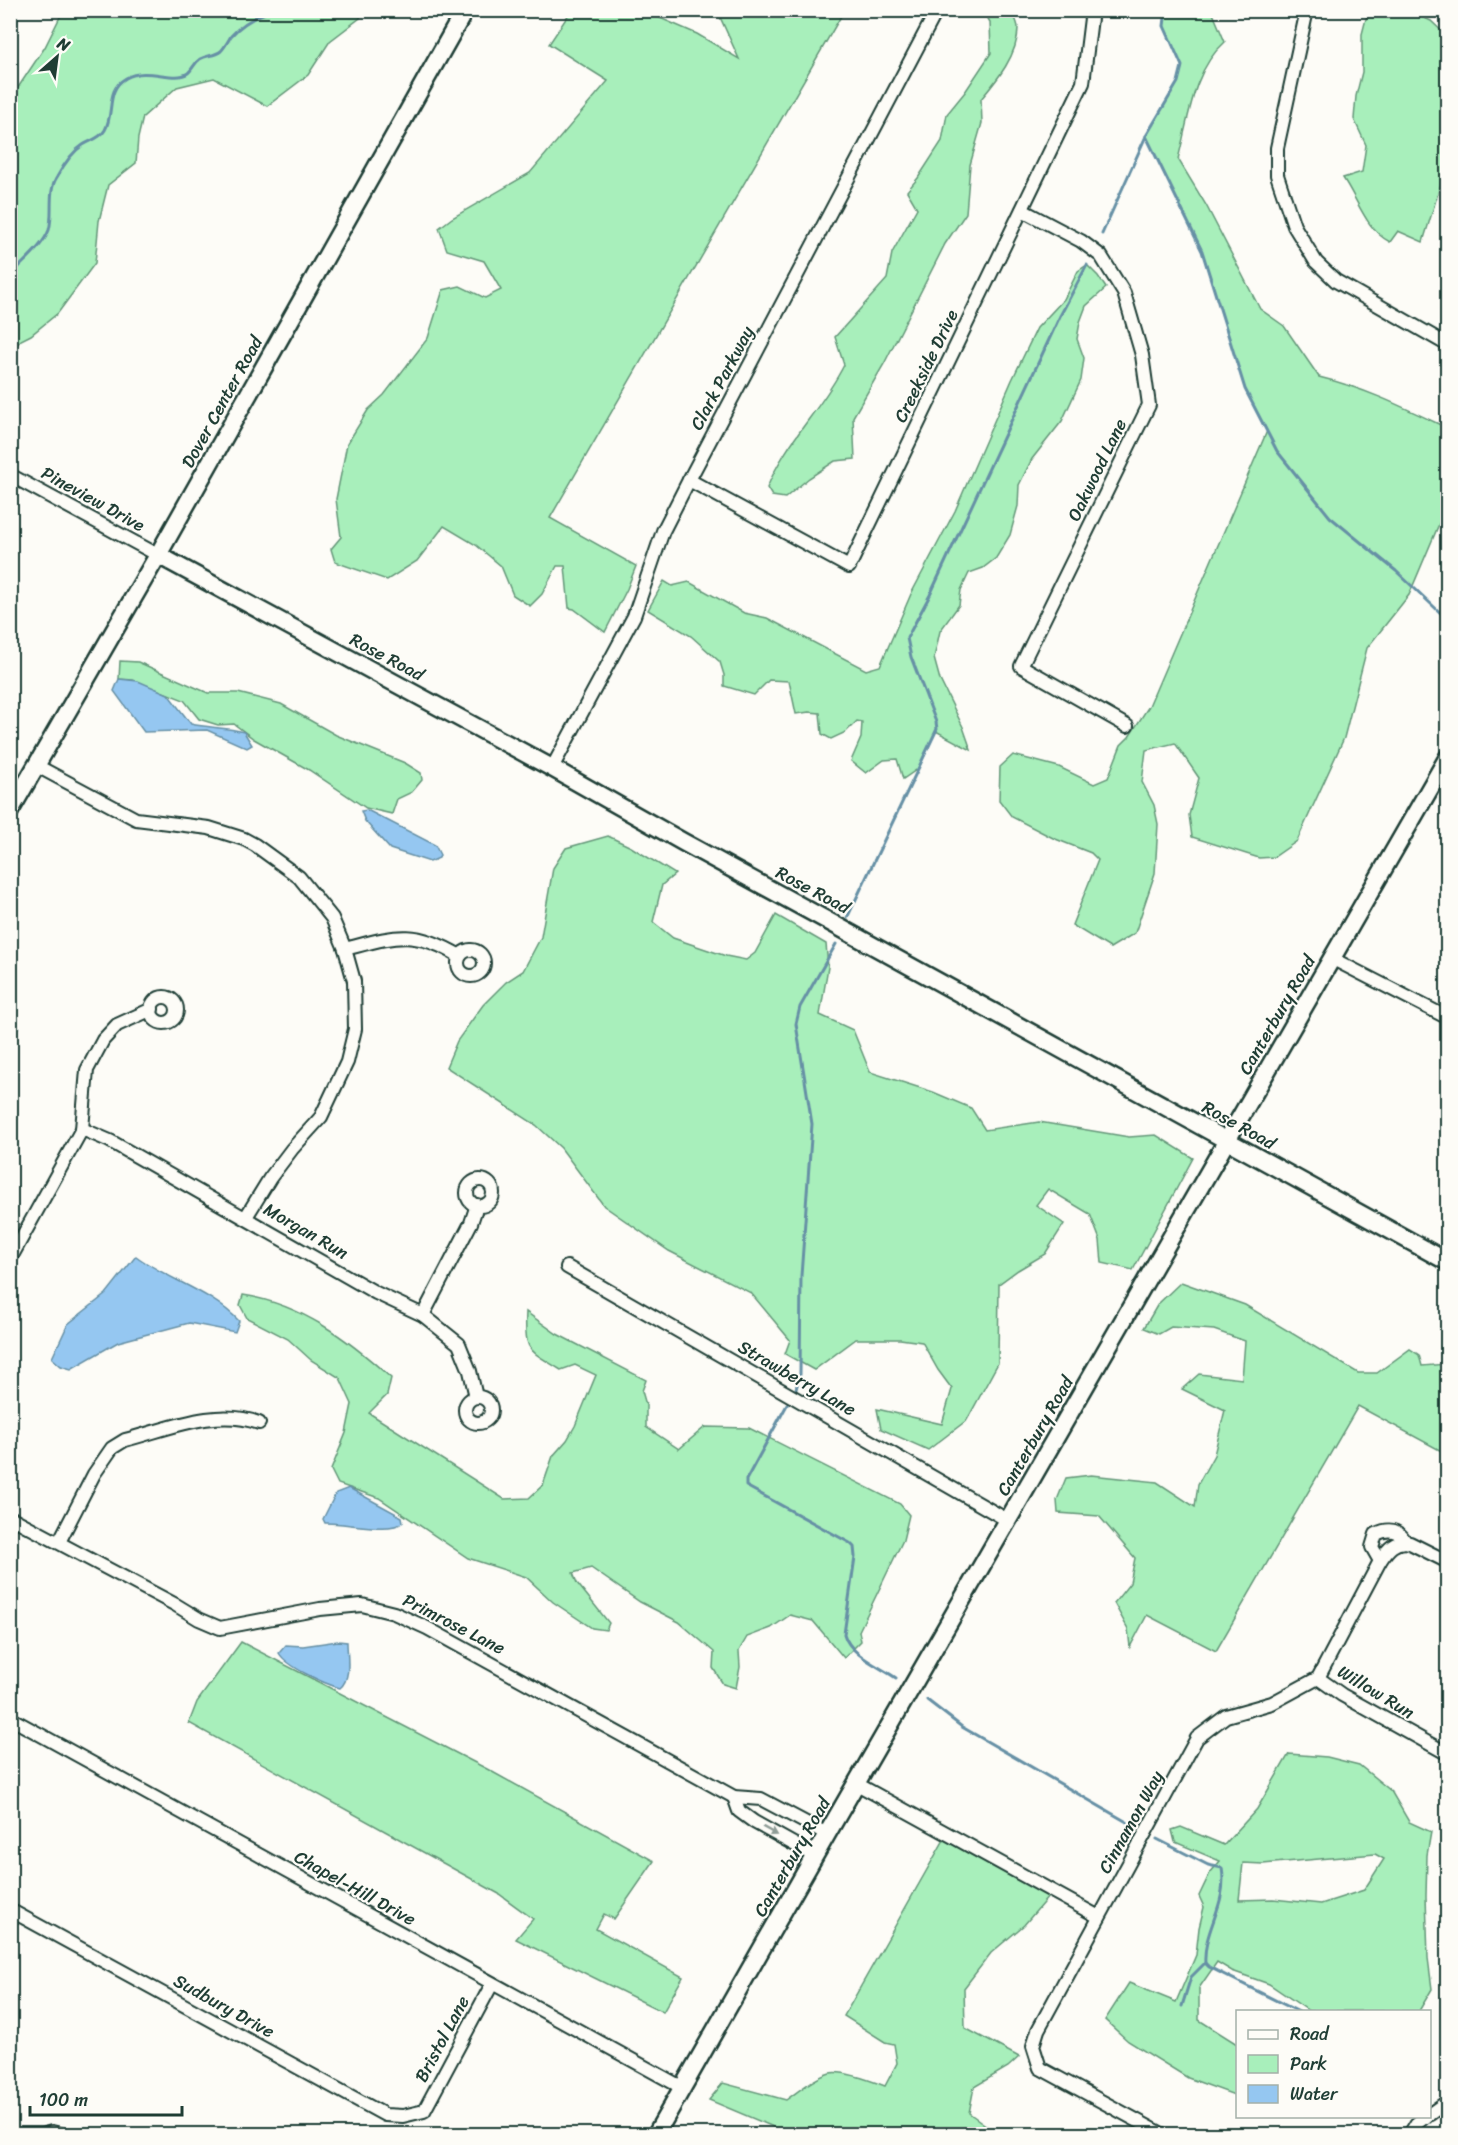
<svg xmlns="http://www.w3.org/2000/svg" width="1458" height="2145" font-family="Sriracha,sans-serif">
<style>
.green{fill:#a8efbb;stroke:#649678;stroke-width:1.5;fill-rule:evenodd}
.water{fill:#95c7f1;stroke:#6690a5;stroke-width:1.5}
.lines{fill:none;stroke-linecap:round;stroke-linejoin:round}
.stream{stroke:#6690a5;stroke-width:3}
.street-casing{stroke:#1f3d34;stroke-width:16}
.secondary-casing{stroke:#1f3d34;stroke-width:21}
.street{stroke:#fdfcf7;stroke-width:12}
.secondary{stroke:#fdfcf7;stroke-width:16}
.oneway{fill:#8e9c96}
.labels{text-anchor:middle;stroke-width:4.5;stroke-linejoin:round;paint-order:stroke}
.street-label{font-size:18px;fill:#1f3d34;stroke:#fdfcf7}
</style>
<rect width="100%" height="100%" fill="#fdfcf7"/>
<filter id="ink" filterUnits="userSpaceOnUse"><feTurbulence type="fractalNoise" baseFrequency=".0167" numOctaves="2"/><feDisplacementMap in="SourceGraphic" scale="12" xChannelSelector="R" yChannelSelector="G"/><feConvolveMatrix kernelMatrix="1 2 1 2 8 2 1 2 1" color-interpolation-filters="sRGB"/></filter>
<g filter="url(#ink)">
<!-- green -->
<g class="green">
<polygon points="63,11 362,11 360,18 330,41 308,75 267,106 214,78 177,87 143,117 138,138 136,163 108,185 99,221 95,263 58,313 31,335 21,340 16,346 10,343 11,98 45,47"/>
<polygon points="571,11 644,11 697,34 739,59 720,17 720,11 844,11 550,518 636,566 627,589 605,632 574,609 569,608 565,566 557,566 542,594 530,606 513,595 501,566 476,545 444,526 417,561 387,580 335,562 331,549 341,537 336,499 347,444 368,410 384,395 428,338 443,290 460,286 485,298 501,290 484,261 447,250 439,228 452,218 530,173 608,81 549,44"/>
<path d="M983,11H1012C1014,16 1018,23 1018,28C1018,55 997,80 981,99L982,123L970,165L966,213L945,244L884,364L853,417L855,459L835,461L809,478L785,498L772,496L767,488C785,442 822,409 844,365L835,337L887,279L892,253L917,208L907,191L918,178L942,141L947,114L965,92L991,53L990,22Z"/>
<path d="M1166,11H1212L1225,42C1192,71 1189,119 1178,159L1206,205L1260,309L1284,326L1319,377C1365,388 1405,408 1447,428V505L1409,595L1367,648L1344,738L1297,841L1274,857L1259,858L1192,837L1189,815L1199,778L1175,743L1146,750L1142,782L1154,805L1158,824L1155,873L1135,933L1110,948L1072,925L1098,860L1091,853L1053,838L1012,817L999,800L1000,767L1013,755L1059,767L1094,784L1108,778L1121,745L1129,737L1149,706L1267,431L1245,389L1202,251L1146,136L1178,82L1182,67L1164,26Z"/>
<path d="M1368,11H1410L1431,21L1447,36V164L1423,242L1398,231L1390,242C1366,230 1358,200 1343,178L1362,172L1366,145L1354,119L1356,96L1362,72V34Z"/>
<polygon points="1087,265 1098,276 1106,288 1086,306 1080,322 1077,339 1084,358 1081,380 1062,421 1032,459 1019,485 1018,506 1010,535 996,558 983,568 969,573 961,590 959,605 940,631 934,658 940,680 963,727 971,750 936,731 919,768 903,779 897,759 884,760 866,773 851,761 861,738 862,722 857,721 846,732 831,739 822,734 820,713 809,712 796,714 789,681 769,680 754,695 724,686 724,675 720,662 691,636 648,610 664,581 672,586 689,582 744,613 767,618 866,670 880,666 911,594 955,511 1012,380 1037,328 1064,299 1078,271"/>
<polygon points="120,661 138,662 208,693 238,693 281,704 336,735 405,763 421,773 422,780 412,792 397,799 392,814 366,808 309,770 254,739 234,724 218,725 199,719 184,700 133,680 119,679"/>
<polygon points="608,836 631,847 675,874 662,885 653,922 673,938 726,956 746,960 755,953 776,915 826,944 828,967 820,1015 853,1030 870,1072 933,1092 971,1108 985,1130 1039,1122 1129,1137 1156,1135 1193,1158 1133,1270 1102,1263 1100,1240 1090,1214 1048,1189 1036,1205 1064,1224 1045,1254 1018,1270 999,1284 998,1363 967,1420 928,1450 881,1429 877,1409 942,1424 952,1389 938,1370 922,1342 900,1339 856,1339 814,1370 785,1354 790,1340 751,1293 669,1251 604,1206 561,1148 536,1125 446,1067 457,1041 483,1005 506,982 523,971 541,937 553,868 566,848"/>
<polygon points="1181,1282 1245,1305 1358,1373 1377,1373 1410,1349 1419,1355 1422,1366 1447,1364 1447,1454 1358,1406 1216,1651 1147,1615 1130,1647 1128,1629 1114,1603 1130,1583 1135,1558 1099,1516 1058,1513 1057,1500 1066,1478 1091,1475 1157,1482 1195,1507 1198,1484 1214,1455 1225,1410 1182,1389 1199,1374 1242,1379 1245,1341 1214,1330 1171,1327 1159,1334 1144,1328 1158,1304"/>
<path d="M243,1295C301,1304 348,1339 391,1378L387,1395L369,1413L504,1499L529,1498L543,1485L553,1456L567,1440L575,1426L596,1375L575,1365L561,1370C528,1349 524,1353 526,1312L557,1334L646,1380L642,1391L646,1405V1427L679,1449L705,1427L749,1428L900,1504L909,1515L903,1540L859,1631L861,1641L844,1658L813,1621L790,1615L771,1628L747,1637L739,1651L740,1667L736,1688L723,1684L713,1668L714,1652L679,1622L640,1602L591,1568L573,1573L577,1583L609,1623L606,1630L592,1628L553,1602L526,1577L468,1558L379,1498L338,1484L331,1470L346,1433L352,1404L340,1378L311,1360L288,1339L247,1318L240,1305Z"/>
<polygon points="241,1642 487,1769 654,1861 614,1919 604,1914 596,1929 683,1977 663,2012 516,1939 533,1919 499,1894 189,1723 197,1702"/>
<path d="M1289,1754L1327,1757L1359,1765L1391,1791L1409,1822L1431,1832L1427,1855L1426,1896L1428,1958L1432,1989L1419,2011H1309L1269,1984L1232,1971L1217,1962L1199,1988V2020L1237,2044V2096L1188,2078L1128,2041L1105,2020L1129,1983L1176,2002L1196,1955L1199,1928L1204,1907L1199,1896L1210,1873L1220,1861L1175,1842L1172,1830L1181,1827L1224,1845L1257,1809ZM1375,1854L1384,1859L1364,1890L1321,1904L1273,1899L1239,1900L1243,1863L1263,1864Z"/>
<path d="M945,1838L1049,1896L1024,1925L991,1953L964,1988L965,2028L1019,2057L1008,2067L974,2087L969,2113L998,2134H783L771,2126L709,2100L723,2083L786,2100C800,2090 814,2078 830,2073C843,2070 872,2081 885,2086L897,2063L894,2044L885,2042L844,2016Z"/>
</g>
<!-- water -->
<g class="water">
<path d="M119,679L138,681L168,694L191,724C209,728 226,727 244,732L252,745L247,748L207,730L144,732L114,691Z"/>
<polygon points="367,810 435,845 440,855 439,858 430,862 390,849 365,821 361,811"/>
<path d="M136,1256C168,1280 211,1291 239,1321L235,1332L189,1323L118,1342L71,1369L61,1366L52,1358L68,1324L106,1294Z"/>
<path d="M349,1488L402,1517L403,1522C391,1534 344,1522 325,1523L323,1519L336,1493Z"/>
<path d="M338,1641L347,1642C347,1656 352,1678 340,1688C325,1684 287,1667 279,1653L286,1645L303,1646Z"/>
</g>
<g class="lines">
<!-- stream -->
<g class="stream">
<polyline points="1146,136 1202,251 1245,389 1277,451 1330,517 1396,571 1448,620"/>
<polyline points="1102,234 1146,136 1178,82 1182,66 1164,26 1166,10"/>
<path d="M14,272C25,260 43,246 49,230C54,213 47,192 57,177C63,166 72,152 83,145C90,140 100,139 105,130C115,112 105,90 126,78C147,66 174,83 188,73C193,69 194,63 200,59C207,55 215,56 221,51C225,47 228,41 231,36C242,23 258,15 273,10"/>
<polyline points="847,918 937,729 936,722 911,657 907,638 930,595 1060,316 1087,265"/>
<polyline points="10,1022 18,1027"/>
<polyline points="796,1389 800,1374 801,1276 812,1124 796,1024 800,1007 836,944"/>
<path d="M788,1403L746,1480V1486L850,1543L854,1547L855,1557L844,1634C850,1655 879,1666 896,1678"/>
<polyline points="927,1700 962,1727 1132,1825"/>
<path d="M1157,1839L1208,1865L1222,1868C1228,1905 1203,1929 1205,1963L1209,1967L1299,2012"/>
<polyline points="1182,2006 1191,1977 1205,1963"/>
</g>
<!-- street casing -->
<g class="street-casing">
<g id="street">
<polyline points="1307,10 1277,148 1277,175 1294,226 1316,262 1336,281 1448,345"/>
<polyline points="1022,210 1081,241 1101,256 1124,293 1142,355 1149,405 1021,666 1127,726"/>
<polyline points="10,475 158,555"/>
<polyline points="689,480 849,567 1083,83 1092,10"/>
<polyline points="37,766 136,819 209,828 244,839 255,845 299,877 332,918 345,949 354,981 355,1029 347,1062 321,1117 292,1149 270,1178 246,1217"/>
<polyline points="552,768 634,616 663,531 689,480 937,10"/>
<path d="M345,949C395,936 413,928 460,956"/>
<circle cx="471" cy="963" r="13"/>
<polyline points="1331,958 1448,1018"/>
<circle cx="164" cy="1010" r="13"/>
<polyline points="82,1129 110,1141 376,1293 423,1315 459,1344 470,1371 476,1397"/>
<circle cx="480" cy="1193" r="13"/>
<polyline points="10,1259 82,1129 87,1070 103,1040 117,1025 152,1009"/>
<polyline points="567,1267 1009,1521"/>
<polyline points="423,1315 471,1223 477,1205"/>
<circle cx="478" cy="1410" r="13"/>
<polyline points="10,1517 176,1605 199,1619 220,1628 320,1609 362,1605 394,1613 427,1628 734,1797 761,1799 827,1834"/>
<path d="M59,1542L94,1474L112,1448L125,1440C168,1429 216,1407 259,1423"/>
<path d="M1380,1561L1372,1547L1376,1534C1388,1528 1398,1529 1405,1541"/>
<polyline points="1318,1678 1342,1695 1448,1754"/>
<polyline points="10,1718 683,2088"/>
<polyline points="857,1784 1099,1917"/>
<polyline points="734,1797 739,1811 754,1822 815,1856"/>
<polyline points="10,1910 385,2115 403,2116 424,2111 492,1984"/>
<polyline points="1430,2114 1448,2101"/>
<polyline points="45,2134 52,2132 61,2134"/>
<path d="M1162,2134L1040,2068L1033,2046L1038,2030L1197,1738L1226,1716L1272,1703L1318,1678L1380,1561C1387,1550 1395,1539 1410,1543L1448,1562"/>
<polyline points="1410,2134 1416,2124 1426,2116"/>
</g>
</g>
<!-- secondary casing -->
<g class="secondary-casing">
<g id="secondary">
<polyline points="158,555 552,768 683,842 828,921 1448,1262"/>
<polyline points="10,811 158,555 465,10"/>
<polyline points="656,2134 827,1834 1448,757"/>
</g>
</g>
<!-- street -->
<use href="#street" class="street"/>
<!-- secondary -->
<use href="#secondary" class="secondary"/>
</g>
<!-- one-way arrows -->
<defs><path id="oneway-solid" d="M-6-.8H1V-3.2L6.5 0L1 3.2V.8H-6Z" transform="scale(1.5)"/></defs>
<use class="oneway" href="#oneway-solid" transform="translate(770 1831) rotate(29)"/>
</g>
<g class="labels">
<!-- street labels -->
<g class="street-label">
<text transform="translate(926 366) rotate(-64)" y="6">Creekside Drive</text>
<text transform="translate(722 378) rotate(-62)" y="6">Clark Parkway</text>
<text transform="translate(222 402) rotate(-61)" y="6">Dover Center Road</text>
<text transform="translate(1097 470) rotate(-64)" y="6">Oakwood Lane</text>
<text transform="translate(93 499) rotate(29)" y="6">Pineview Drive</text>
<text transform="translate(387 657) rotate(28)" y="6">Rose Road</text>
<text transform="translate(813 890) rotate(28)" y="6">Rose Road</text>
<text transform="translate(1277 1015) rotate(-60)" y="6">Canterbury Road</text>
<text transform="translate(1239 1125) rotate(29)" y="6">Rose Road</text>
<text transform="translate(306 1231) rotate(30)" y="6">Morgan Run</text>
<text transform="translate(797 1378) rotate(30)" y="6">Strawberry Lane</text>
<text transform="translate(1035 1436) rotate(-60)" y="6">Canterbury Road</text>
<text transform="translate(454 1624) rotate(27)" y="6">Primrose Lane</text>
<text transform="translate(1376 1692) rotate(31)" y="6">Willow Run</text>
<text transform="translate(1131 1822) rotate(-61)" y="6">Cinnamon Way</text>
<text transform="translate(792 1857) rotate(-60)" y="6">Canterbury Road</text>
<text transform="translate(355 1888) rotate(29)" y="6">Chapel-Hill Drive</text>
<text transform="translate(224 2006) rotate(29)" y="6">Sudbury Drive</text>
<text transform="translate(442 2039) rotate(-62)" y="6">Bristol Lane</text>
</g>
</g>
<!-- margin -->
<rect width="1458" height="2145" fill="none" stroke="#fdfcf7" stroke-width="36"/>
<rect x="18" y="18" width="1422" height="2109" fill="none" stroke="#1f3d34" stroke-width="2" filter="url(#ink)"/>
<!-- legend -->
<rect x="1236" y="2010" width="195" height="108" fill="#fdfcf7" stroke="#a4b0a9" stroke-width="1.5"/>
<rect x="1248" y="2030" width="30" height="9" fill="#fdfcf7" stroke="#a4b0a9" stroke-width="1.5"/>
<text x="1290" y="2040" font-size="18" fill="#1f3d34">Road</text>
<rect x="1248" y="2055" width="30" height="18" fill="#a8efbb" stroke="#a4b0a9" stroke-width="1.5"/>
<text x="1290" y="2070" font-size="18" fill="#1f3d34">Park</text>
<rect x="1248" y="2085" width="30" height="18" fill="#95c7f1" stroke="#a4b0a9" stroke-width="1.5"/>
<text x="1290" y="2100" font-size="18" fill="#1f3d34">Water</text>
<!-- north arrow -->
<g transform="translate(57 57) rotate(28)" stroke="#fdfcf7" stroke-width="4.5" paint-order="stroke">
<path d="M0-4.5L10 22L0 15L-10 22Z" fill="#1f3d34"/>
<text y="-9" font-size="16" font-weight="bold" text-anchor="middle" fill="#1f3d34">N</text>
</g>
<!-- scale -->
<path d="M30 2106v9h152v-9" fill="none" stroke="#1f3d34" stroke-width="3"/>
<text x="39" y="2106" font-size="18" fill="#1f3d34" stroke="#fdfcf7" stroke-width="4.5" paint-order="stroke">100 m</text>
</svg>
